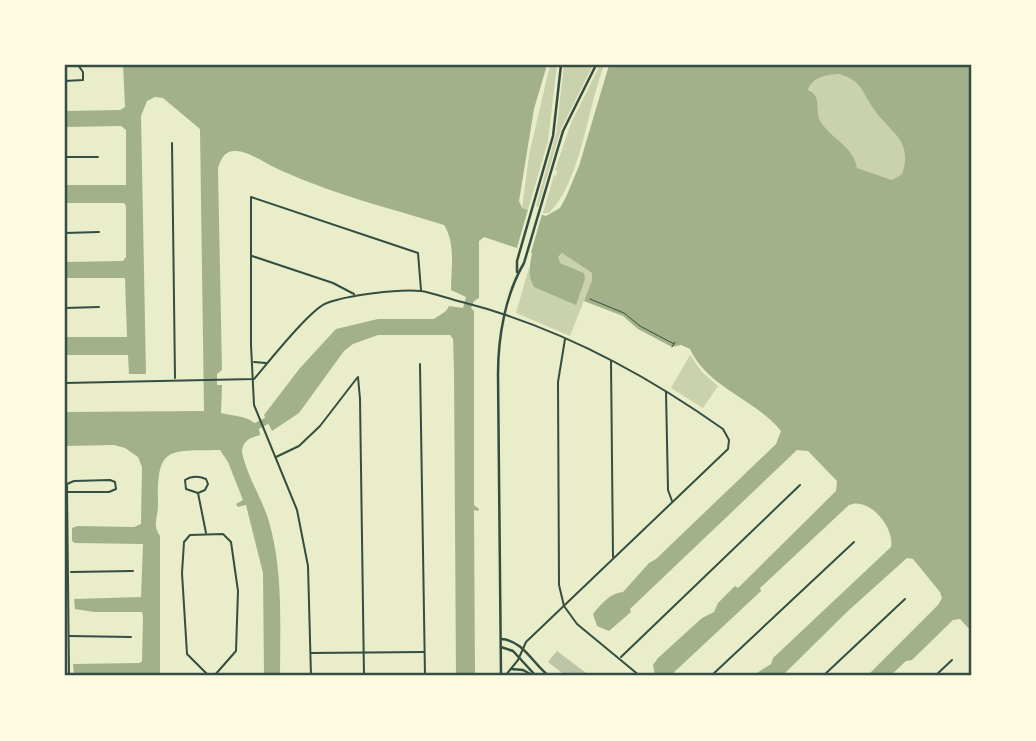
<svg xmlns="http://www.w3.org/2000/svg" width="1036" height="741" font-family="'Work Sans',sans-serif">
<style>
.green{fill:#cad2ad}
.water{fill:#a3b18a;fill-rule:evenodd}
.pier{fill:#e9edc9}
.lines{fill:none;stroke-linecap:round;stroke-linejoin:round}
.river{stroke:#a3b18a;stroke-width:7}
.building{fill:#bcc5a7}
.path{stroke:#344e41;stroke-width:1}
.minor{stroke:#344e41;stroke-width:2}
.tertiary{stroke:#344e41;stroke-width:2.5}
.primary{stroke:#344e41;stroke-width:2.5}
.neatline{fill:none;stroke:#344e41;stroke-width:2.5}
</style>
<rect width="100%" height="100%" fill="#e9edc9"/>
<!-- green -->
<g class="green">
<polygon points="550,65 557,65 548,141 528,210 522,208 529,155"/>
<polygon points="564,65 593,65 561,129 538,207 536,206 556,134"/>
<path d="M600,65H604L602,71C587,113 580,182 549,213H543L554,175L556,176L557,171L555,170L571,123Z"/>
<path d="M839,74L858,82L883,121L896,132L905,151L906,164L902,174L892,180L856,168C853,145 835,141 822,124C813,112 824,95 808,90C814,77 826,75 839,74Z"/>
<polygon points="562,253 592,273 592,280 570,336 516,313 529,268 531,282 584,273 560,263 557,258"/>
<polygon points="690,355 702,372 718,386 703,408 671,388"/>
</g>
<!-- water -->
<path class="water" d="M123,65H547L534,109L519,201L522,208L546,216L560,208L566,197L579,166L609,65H971V631L960,619L953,620L912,660L906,661L890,676H867L938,605L942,598L940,592L913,559L907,558L849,610L782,676H752L771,664L773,658L891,547C895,527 868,496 849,505L760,588L761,591L670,676H655L653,665L658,658L702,618L714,612L718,603L735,586L738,588L836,491L837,481L808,451L797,450L630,609L631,612L609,631L597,626L593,614C601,604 610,593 623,592L649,563L656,559L776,444L781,431C754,398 708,388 690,349L681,345L672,347L638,329L623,316L584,301L592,280V273L562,253L558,257L560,263L584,273L585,279L576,305L534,287C527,276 530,265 532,253L484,237L479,241V298L474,301L471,308L474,311V505L479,509L478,511L474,510L475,676H456L454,371L453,339L450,335H378L353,344L344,351L299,413L272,431L264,415L300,368L336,329L378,319H434L446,311L449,306L463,308L466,297L451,290C451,269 456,244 444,225C389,208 332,194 280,170C268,165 247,150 235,151C224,151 221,159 218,168L222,370L217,374V385H222L221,413C237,417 259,416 260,435C249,438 243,440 242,452C247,478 265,502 271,529C283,577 280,627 280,676H264L263,573L246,505L238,507L236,504L243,500L228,462L220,450C166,451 157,446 158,505C158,518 152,524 160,536V676H74L73,664L140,663L142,661L143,617L142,612H94L75,609L74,599L141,597L143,544L75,543L72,541V528L77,526L134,527L141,524L142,467L138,457L125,448L114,445L65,446V412L204,411L200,129L163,98L155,97L147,101L141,116L146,374H129L128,355H65V337H127L125,278H65V262L123,261L126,257V206L124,203H65V185H126V130L121,126L65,127V111L120,110L125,107ZM839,74C863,82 860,89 873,108C889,132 914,140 902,174L892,180L857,168C853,146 835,141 822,124C813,112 824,96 808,90C813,77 826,75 839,74Z"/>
<!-- pier -->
<polygon class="pier" points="529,206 543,211 530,256 516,251"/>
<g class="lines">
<!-- river -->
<polyline class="river" points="251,429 274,417"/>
</g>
<!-- building -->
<polygon class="building" points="557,651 590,676 566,676 548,662"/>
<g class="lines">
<!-- path -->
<g class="path">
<polyline points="590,299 624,313 640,326 674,344"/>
<polyline points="672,347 675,342"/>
</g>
<!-- minor -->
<g class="minor">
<polyline points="65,81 83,80 83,72 78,65"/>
<polyline points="172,143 175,378"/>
<polyline points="65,157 98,157"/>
<polyline points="65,233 99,232"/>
<polyline points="252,256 333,283 354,294"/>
<polyline points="65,308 99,307"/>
<polyline points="565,339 558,382 559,585 564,606 577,624 640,676"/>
<polyline points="611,361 613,557"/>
<polyline points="254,362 266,363"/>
<polyline points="420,364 425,676"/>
<polyline points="358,377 360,399 364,676"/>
<path d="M65,383L254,379C267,364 311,308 327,303C348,295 398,289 421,291C434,293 449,299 462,302C556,326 644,373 723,429L729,440L728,449L526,642L518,660L505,676"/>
<polyline points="666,392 668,490 672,501"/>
<polyline points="276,457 299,446 320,426 357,378"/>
<polyline points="67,492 109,492 116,489 115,482 110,480 74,481 67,484 69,676"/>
<path d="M198,493L186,489L185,480C191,476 199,476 206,479L208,484L205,490L198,493L206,533"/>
<polyline points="71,572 133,571"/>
<polyline points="69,636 131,637"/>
<polyline points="311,653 424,652"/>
<polyline points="621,657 800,485"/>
<polyline points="209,676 187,654 182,573 184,542 190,535 223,534 231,542 238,591 236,651 214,676"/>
<polyline points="311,676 308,566 297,510 254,405 251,345 251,197 418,253 421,290"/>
<polyline points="711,676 854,542"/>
<polyline points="823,676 905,599"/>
<polyline points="935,676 952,660"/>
</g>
<!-- tertiary -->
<g class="tertiary">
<path d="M501,639C523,640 533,664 549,676"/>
<polyline points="501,647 513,651 536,676"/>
<polyline points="511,669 523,670 534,676"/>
</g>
<!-- primary -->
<g class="primary">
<polyline points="517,272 517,261 553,136 561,65"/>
<path d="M501,676L498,374C498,338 505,295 524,263L563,131L596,65"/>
</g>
</g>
<!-- border -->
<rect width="1036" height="741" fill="none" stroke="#fefae0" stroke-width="133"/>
<rect x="66" y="66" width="904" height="608" class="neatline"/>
</svg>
